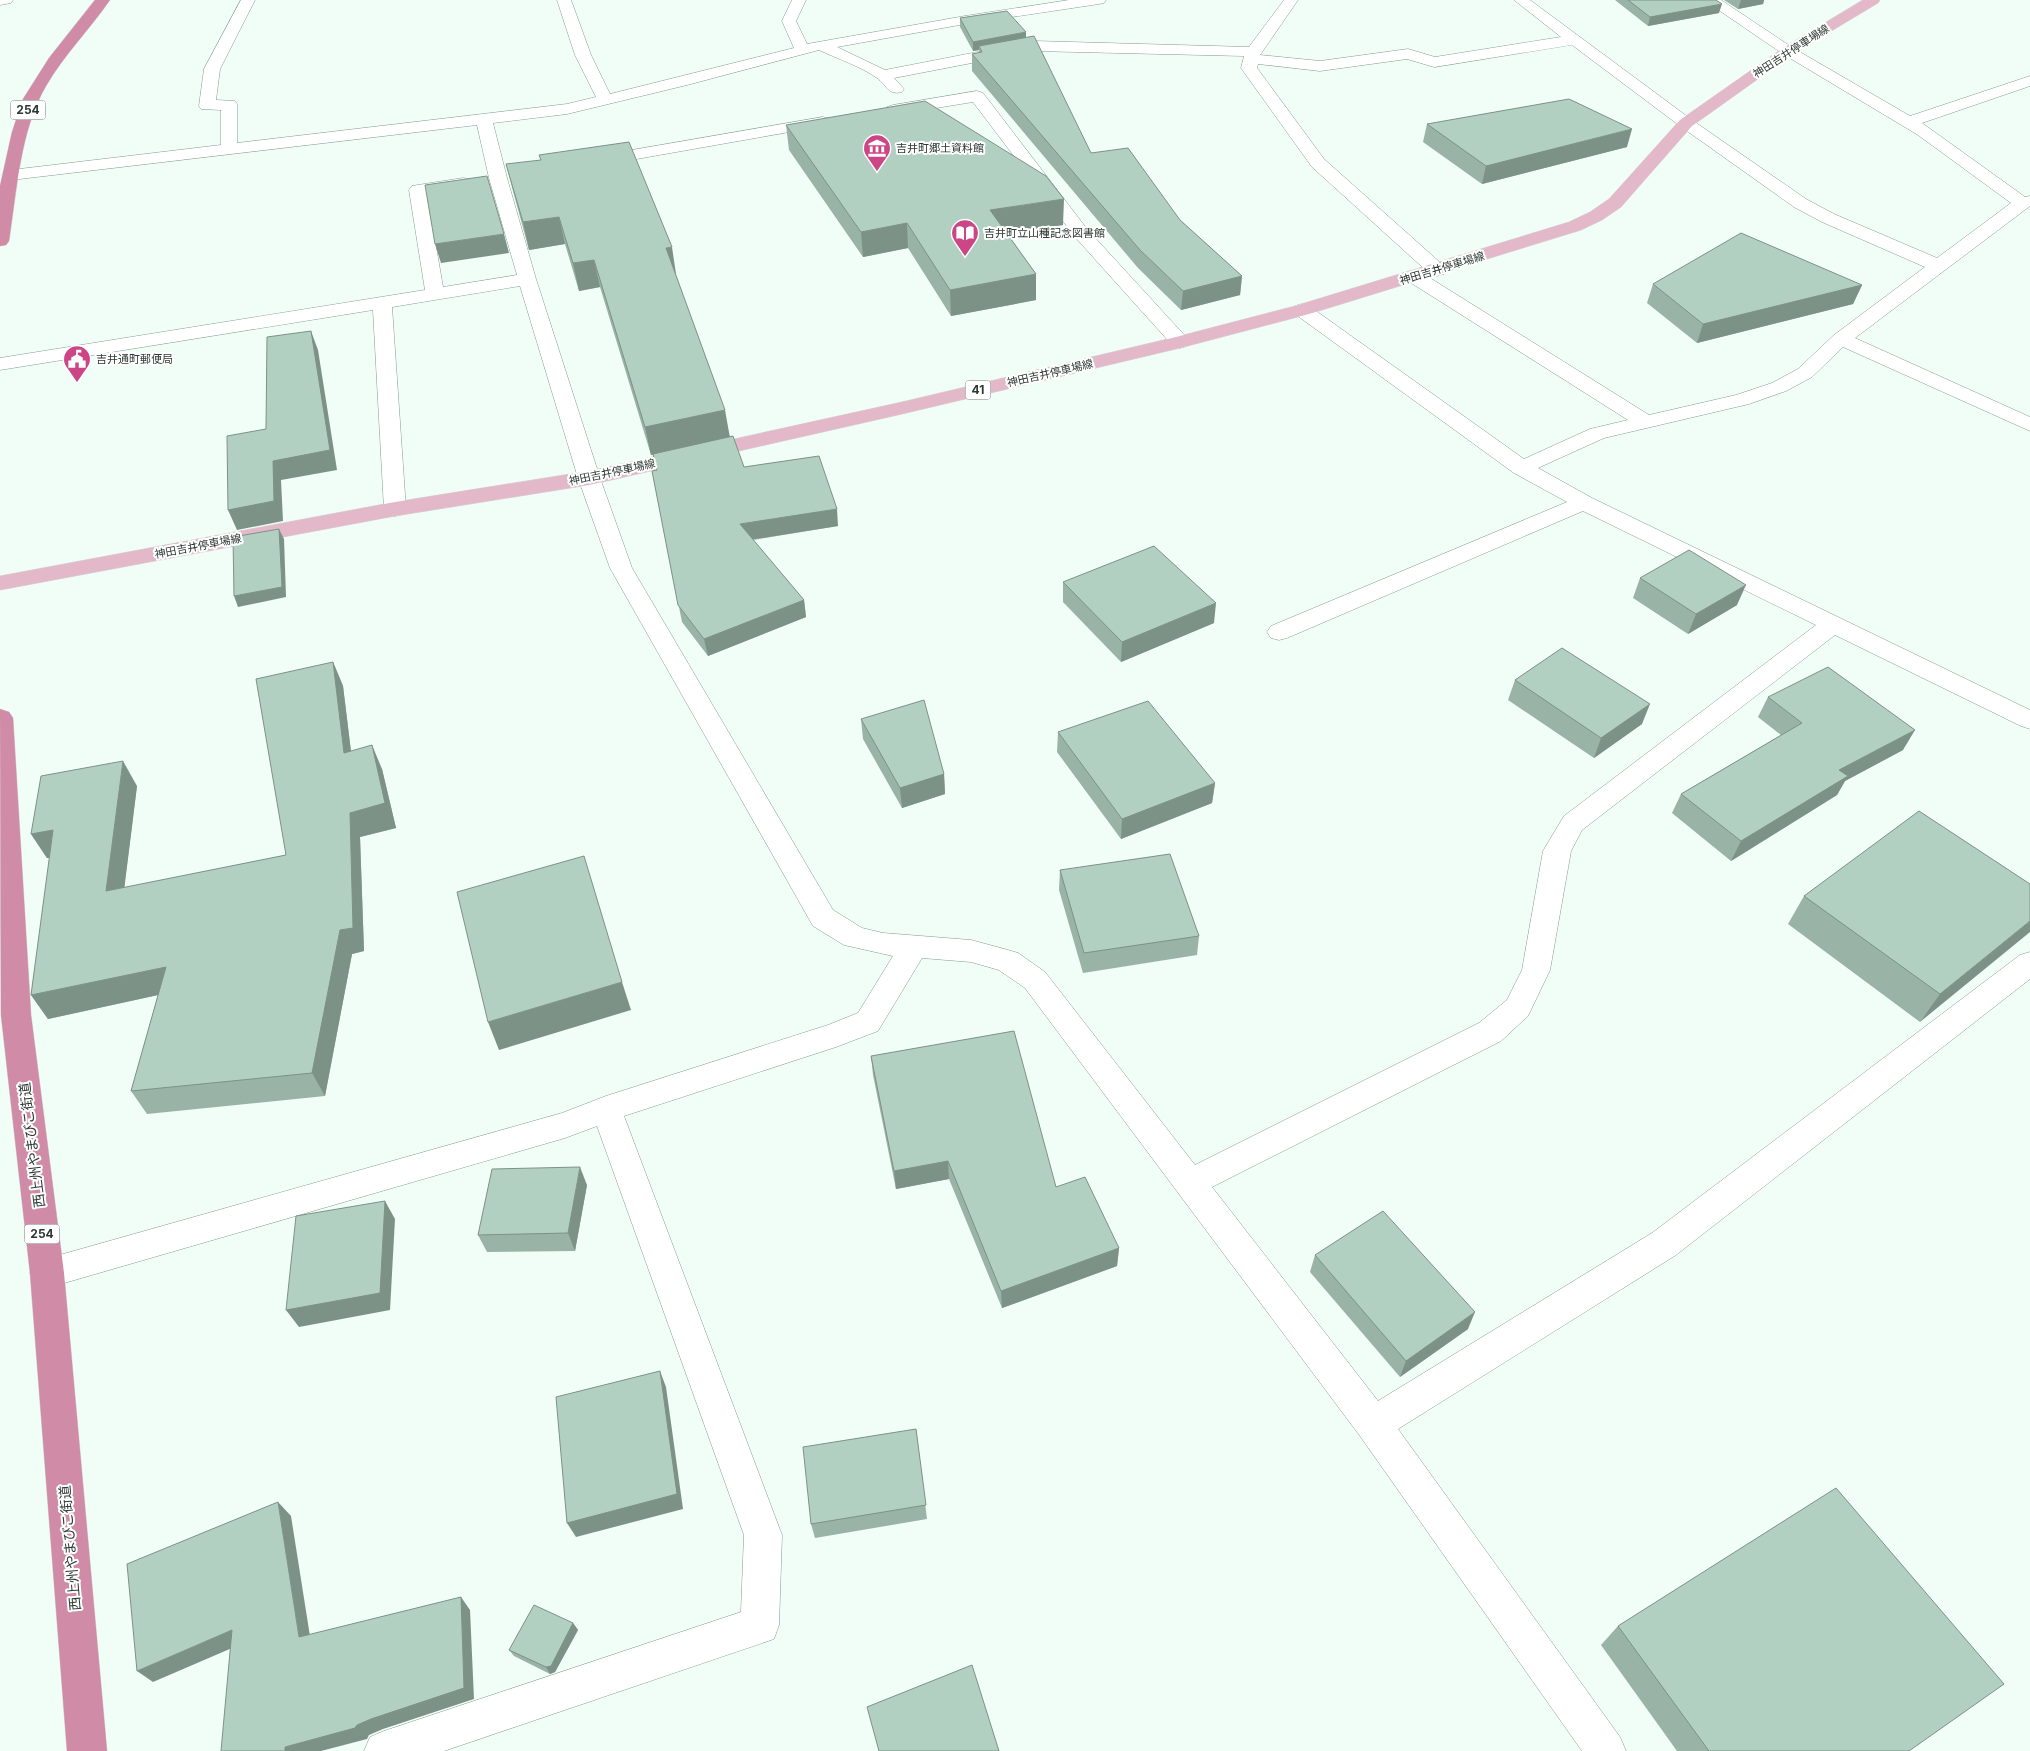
<svg xmlns="http://www.w3.org/2000/svg" width="2030" height="1751" font-family="Inter,'Noto Sans JP',sans-serif">
<style>
.lines{fill:none;stroke-linecap:round;stroke-linejoin:round}
.minor-casing{stroke:#829e90;stroke-width:1}
.major-casing{stroke:#d5d7d6;stroke-width:1}
.highway-casing{stroke:#d5d7d6;stroke-width:1}
.minor{fill:#fff;fill-rule:evenodd}
.major{fill:#e3b9ca;fill-rule:evenodd}
.highway{fill:#d08ba6;fill-rule:evenodd}
.wall{fill:#99b3a6}
.shaded-wall{fill:#7d9287}
.building{fill:#b2d0c1;stroke:#7d9287}
.labels{text-anchor:middle;stroke-width:4;stroke-linejoin:round;paint-order:stroke}
.far-street-label{font-size:11px;fill:#2d3933;stroke:#fff}
.far-poi-label{font-size:11px;fill:#2d3933;stroke:#fff;text-anchor:start}
.shield{fill:#fff;stroke:#6c7470;stroke-width:1}
.shield-label{font-size:12px;font-weight:bold;fill:#2d3933}
.street-label{font-size:14px;fill:#2d3933;stroke:#fff}
</style>
<rect width="100%" height="100%" fill="#f1fdf7"/>
<g class="lines">
<!-- minor casing -->
<g class="minor-casing">
<g id="minor">
<polygon points="0,0 13,0 11,3 0,5"/>
<path d="M241,0H255L220,69L216,100L235,101L237,104V143L567,104L596,97L575,55L557,0H571L591,55L610,94L794,48L782,21L792,0H806L796,21L807,44L965,16L1069,0H1106L1104,3L1099,4L965,24L837,47L885,70L1034,41L1249,47L1284,0H1298L1260,55L1320,61L1408,49L1435,57L1561,37L1514,0H1530L1692,120L1806,199L1834,214L1937,258L2011,203L1918,135L1783,54L1704,0H1721L1793,48L1910,116L2030,76V86L1922,123L2025,197L2030,196V206L1855,338L2030,417V431L1843,347L1812,377L1786,391L1749,404L1604,438L1538,468L1592,498L2030,710V729L2021,726L1835,635L1582,830L1571,851L1550,970L1528,1016L1501,1041L1212,1187L1378,1401L1652,1233L2020,955L2030,952V979L1676,1255L1398,1429L1620,1737L1626,1751H1582L1360,1436L1025,988L999,970L971,962L922,958L878,1031L836,1047L624,1116L782,1535L779,1625L774,1639L444,1751H364L370,1737L384,1731L741,1612L744,1535L597,1126L565,1138L47,1288L35,1284L30,1273L35,1262L562,1113L606,1096L828,1025L858,1013L893,956L844,945L813,926L610,568L578,478L520,286L392,307L406,509L403,514L395,516L387,514L384,509L373,310L0,370V358L425,290L409,190L412,186L418,185L463,178L469,179L472,183L469,187L427,194L443,287L517,275L489,178L477,125L11,180L5,179L2,175L5,171L11,170L221,145V110L201,109L199,106L204,69ZM1572,45L1680,126L1794,207L1822,222L1925,267L1834,335L1798,369L1772,383L1736,395L1649,415L1422,273L1415,271L1408,273L1406,277L1408,281L1628,420L1590,429L1524,459L1309,306L1302,304L1295,306L1292,310L1295,314L1514,473L1567,502L1271,626L1267,632L1271,638L1279,640L1287,638L1583,511L1816,625L1564,816L1543,851L1522,970L1507,1000L1479,1023L1195,1165L1045,972L1018,953L1008,950L971,940L883,933L862,928L833,910L632,568L600,478L536,279L507,178L493,123L567,114L687,85L819,50C838,59 860,66 877,78C886,84 888,96 902,92L904,89L894,78L1034,51L1244,56L1241,68L1312,167L1430,274L1437,276L1444,274L1446,270L1444,266L1324,159L1257,68L1258,64L1320,71L1407,59L1434,67Z"/>
<polygon points="977,91 983,93 1087,229 1187,338 1190,342 1187,346 1180,348 1173,346 1075,237 973,102 893,115 887,113 885,110 887,107 893,105"/>
<polygon points="823,117 829,119 831,122 829,125 597,166 591,165 588,161 591,157 597,156"/>
</g>
</g>
<!-- major casing -->
<g class="major-casing">
<polygon id="major" points="1863,0 1880,0 1878,3 1793,54 1692,126 1621,207 1602,220 1581,230 1309,314 1180,348 902,414 589,485 395,516 0,590 0,576 395,502 589,471 902,402 1176,337 1295,306 1569,222 1590,212 1609,199 1680,120 1783,48"/>
</g>
<!-- highway casing -->
<g class="highway-casing">
<g id="highway">
<path d="M95,0H110C90,29 64,55 46,86C20,131 17,190 9,241L6,245L0,246V186L12,132L23,99L49,58Z"/>
<polygon points="0,709 9,712 13,718 31,1015 64,1273 107,1751 67,1751 30,1273 1,1015"/>
</g>
</g>
<!-- minor -->
<use href="#minor" class="minor"/>
<!-- major -->
<use href="#major" class="major"/>
<!-- highway -->
<use href="#highway" class="highway"/>
</g>
<!-- wall -->
<g class="wall">
<polygon points="1615,0 1716,0 1719,13 1648,26"/>
<polygon points="1724,0 1764,0 1763,4 1738,9"/>
<polygon points="960,18 1026,38 1091,153 1180,220 1242,276 1240,295 1181,310 1138,268 972,71 972,54 979,53 979,50 973,51 960,27"/>
<polygon points="1427,124 1627,147 1482,184 1423,142"/>
<polygon points="786,125 1063,225 1007,233 1036,274 1036,300 951,316 908,248 863,257 789,150"/>
<polygon points="506,164 676,274 676,275 730,437 744,467 838,526 753,540 804,600 806,617 708,656 682,622 652,471 656,470 653,455 651,455 600,287 579,291 565,244 529,250 513,191"/>
<polygon points="1653,284 1862,285 1853,304 1697,343 1647,303"/>
<polygon points="1640,578 1737,605 1688,634 1633,598"/>
<polygon points="1063,582 1214,623 1121,662 1063,602"/>
<polygon points="333,662 343,686 351,751 382,769 396,828 360,837 364,951 352,954 325,1096 147,1114 131,1091 158,995 48,1019 31,995 50,858 47,858 31,834 137,786 124,888 286,855"/>
<polygon points="1515,680 1642,724 1594,758 1508,700"/>
<polygon points="1768,697 1903,750 1845,781 1837,795 1731,861 1672,813 1681,794 1781,735 1758,717"/>
<polygon points="861,719 944,774 945,794 902,808 863,739"/>
<polygon points="1058,732 1215,783 1212,803 1121,839 1057,752"/>
<polygon points="1060,870 1199,936 1197,955 1083,973 1059,890"/>
<polygon points="2030,884 1920,1022 1788,924 1804,896"/>
<polygon points="871,1056 1056,1187 1119,1248 1117,1266 1002,1308 949,1179 896,1189 873,1075"/>
<polygon points="587,1185 575,1251 487,1252 478,1235"/>
<polygon points="1315,1255 1468,1329 1400,1377 1310,1272"/>
<polygon points="916,1429 927,1519 815,1538 811,1524"/>
<polygon points="573,1623 578,1630 555,1672 550,1674 514,1656 509,1650"/>
<polygon points="1618,1626 1909,1751 1677,1751 1601,1645"/>
</g>
<!-- shaded-wall -->
<g class="shaded-wall">
<polygon points="1741,0 1764,0 1763,4 1738,9"/>
<polygon points="1722,4 1719,13 1648,26 1650,17"/>
<polygon points="1026,32 1026,41 979,46 979,50 973,51 973,42"/>
<polygon points="1632,129 1627,147 1482,184 1486,166"/>
<polygon points="1064,199 1063,225 990,235 990,210"/>
<polygon points="559,217 565,244 529,250 523,222"/>
<polygon points="907,223 908,248 863,257 861,232"/>
<polygon points="504,234 509,253 441,263 435,244"/>
<polygon points="672,247 676,274 671,275 666,248"/>
<polygon points="594,260 600,287 579,291 573,263"/>
<polygon points="1036,274 1036,300 951,316 950,290"/>
<polygon points="1242,276 1240,295 1181,310 1183,291"/>
<polygon points="1862,285 1853,304 1697,343 1703,324"/>
<polygon points="311,331 318,350 337,470 281,480 283,521 237,530 228,510 273,461"/>
<polygon points="725,410 730,438 651,455 645,427"/>
<polygon points="837,509 838,526 742,541 740,524"/>
<polygon points="279,529 284,539 286,597 238,607 234,596"/>
<polygon points="1746,585 1737,605 1688,634 1696,614"/>
<polygon points="804,600 806,617 708,656 704,639"/>
<polygon points="1216,603 1214,623 1121,662 1122,642"/>
<polygon points="333,662 343,686 354,777 344,753"/>
<polygon points="1650,704 1642,724 1594,758 1601,738"/>
<polygon points="1915,730 1903,750 1845,781 1837,795 1731,861 1741,841 1839,770"/>
<polygon points="372,745 382,769 396,828 360,837 364,951 352,954 325,1096 312,1073 350,813"/>
<polygon points="123,761 137,786 121,915 106,891"/>
<polygon points="944,774 945,794 902,808 900,788"/>
<polygon points="1215,783 1212,803 1121,839 1122,819"/>
<polygon points="53,830 69,854 47,858 31,834"/>
<polygon points="2030,921 2030,932 1920,1022 1940,994"/>
<polygon points="166,967 181,990 48,1019 31,995"/>
<polygon points="622,982 631,1010 499,1050 488,1022"/>
<polygon points="948,1161 949,1179 896,1189 894,1171"/>
<polygon points="580,1167 587,1185 575,1251 568,1233"/>
<polygon points="385,1201 395,1219 390,1310 299,1327 286,1310"/>
<polygon points="1119,1248 1117,1266 1002,1308 1001,1291"/>
<polygon points="1475,1312 1468,1329 1400,1377 1406,1361"/>
<polygon points="660,1371 666,1387 683,1509 576,1537 567,1523"/>
<polygon points="278,1502 291,1516 312,1649 299,1637"/>
<polygon points="461,1597 470,1610 474,1699 383,1729 369,1735 367,1739 321,1751 285,1751 285,1747 357,1725"/>
<polygon points="573,1623 578,1630 555,1672 550,1674 546,1667"/>
<polygon points="232,1630 246,1642 153,1682 137,1671"/>
</g>
<!-- building -->
<g class="building">
<polygon points="1628,0 1716,0 1722,4 1650,17"/>
<polygon points="1007,11 1026,32 973,42 960,18"/>
<polygon points="1034,36 1091,153 1128,148 1180,220 1242,276 1183,291 1140,250 972,54 982,52 979,46"/>
<polygon points="1569,99 1632,129 1486,166 1427,124"/>
<polygon points="925,101 1046,176 1064,199 990,210 1036,274 950,290 907,223 861,232 786,125"/>
<polygon points="629,142 672,247 666,248 725,410 645,427 594,260 573,263 559,217 523,222 506,164 541,160 539,155"/>
<polygon points="487,176 504,234 435,244 425,185"/>
<polygon points="1741,233 1862,285 1703,324 1653,284"/>
<polygon points="311,331 330,450 273,461 274,501 228,510 227,436 266,429 267,337"/>
<polygon points="733,436 744,467 819,456 837,509 740,524 804,600 704,639 678,605 652,471 657,470 653,454"/>
<polygon points="279,529 282,587 234,596 233,537"/>
<polygon points="1154,546 1216,603 1122,642 1063,582"/>
<polygon points="1689,550 1746,585 1696,614 1640,578"/>
<polygon points="1562,648 1650,704 1601,738 1515,680"/>
<polygon points="333,662 344,753 372,745 385,803 350,813 353,928 340,930 312,1073 131,1091 166,967 31,995 53,830 31,834 41,776 123,761 106,891 286,855 256,679"/>
<polygon points="1828,667 1915,730 1839,770 1848,776 1741,841 1681,794 1802,723 1768,697"/>
<polygon points="924,700 944,774 900,788 861,719"/>
<polygon points="1148,701 1215,783 1122,819 1058,732"/>
<polygon points="1919,811 2030,884 2030,921 1940,994 1804,896"/>
<polygon points="1170,854 1199,936 1084,953 1060,870"/>
<polygon points="584,856 622,982 488,1022 457,892"/>
<polygon points="1014,1031 1056,1187 1085,1177 1119,1248 1001,1291 948,1161 894,1171 871,1056"/>
<polygon points="580,1167 568,1233 478,1235 492,1169"/>
<polygon points="385,1201 380,1293 286,1310 296,1216"/>
<polygon points="1383,1211 1475,1312 1406,1361 1315,1255"/>
<polygon points="660,1371 677,1494 567,1523 556,1397"/>
<polygon points="916,1429 926,1505 811,1524 803,1447"/>
<polygon points="1836,1488 2004,1684 1909,1751 1709,1751 1618,1626"/>
<polygon points="278,1502 299,1637 461,1597 464,1688 371,1719 357,1725 355,1728 285,1747 285,1751 221,1751 232,1630 137,1671 127,1564"/>
<polygon points="534,1605 573,1623 551,1666 546,1667 509,1650"/>
<polygon points="972,1665 999,1751 879,1751 867,1707"/>
</g>
<!-- icons -->
<defs>
<g id="museum-pin" transform="scale(1.4375)"><path d="M0 17L-7.5 6A9.5 9.5 0 1 1 7.5 6Z" fill="#cc4686" stroke="#fff"/><path d="M0-6L6-3V-2H-6V-3ZM-5-1h2V3h-2ZM-1-1h2V3h-2ZM3-1h2V3H3ZM-6 4H6V6H-6Z" fill="#fff"/></g>
<g id="library-pin" transform="scale(1.4375)"><path d="M0 17L-7.5 6A9.5 9.5 0 1 1 7.5 6Z" fill="#cc4686" stroke="#fff"/><path d="M-6-4Q-3-5.5-.7-3.5V5Q-3 3-6 4ZM6-4Q3-5.5 .7-3.5V5Q3 3 6 4Z" fill="#fff"/></g>
<g id="civic-pin" transform="scale(1.4375)"><path d="M0 17L-7.5 6A9.5 9.5 0 1 1 7.5 6Z" fill="#cc4686" stroke="#fff"/><path d="M-.6-6.5H3V-4.5H.6V-3L4-1V1h2V6H-6V1h2V-1L-.6-3ZM-1.2 2.5V6h2.4V2.5Z" fill="#fff"/></g>
</defs>
<g fill-rule="evenodd">
<use href="#museum-pin" x="877" y="148"/>
<use href="#library-pin" x="965" y="233"/>
<use href="#civic-pin" x="77" y="359"/>
</g>
<g class="labels">
<!-- far-street labels -->
<g class="far-street-label">
<text transform="translate(1791 51) rotate(-33)" y="4">神田吉井停車場線</text>
<text transform="translate(1442 268) rotate(-17)" y="4">神田吉井停車場線</text>
<text transform="translate(1050 373) rotate(-13)" y="4">神田吉井停車場線</text>
<text transform="translate(612 472) rotate(-12)" y="4">神田吉井停車場線</text>
<text transform="translate(198 546) rotate(-11)" y="4">神田吉井停車場線</text>
</g>
<!-- far-poi labels -->
<g class="far-poi-label">
<text x="896" y="152">吉井町郷土資料館</text>
<text x="984" y="237">吉井町立山種記念図書館</text>
<text x="96" y="363">吉井通町郵便局</text>
</g>
<!-- shield labels -->
<g class="shield">
<rect x="10.5" y="100.5" width="35" height="19" rx="4"/>
<rect x="965.5" y="380.5" width="25" height="19" rx="4"/>
<rect x="24.5" y="1224.5" width="35" height="19" rx="4"/>
</g>
<g class="shield-label">
<text x="28" y="114">254</text>
<text x="978" y="394">41</text>
<text x="42" y="1238">254</text>
</g>
<!-- street labels -->
<g class="street-label">
<text transform="translate(32 1145) rotate(-97)" y="5">西上州やまびこ街道</text>
<text transform="translate(70 1548) rotate(-95)" y="5">西上州やまびこ街道</text>
</g>
</g>
</svg>
